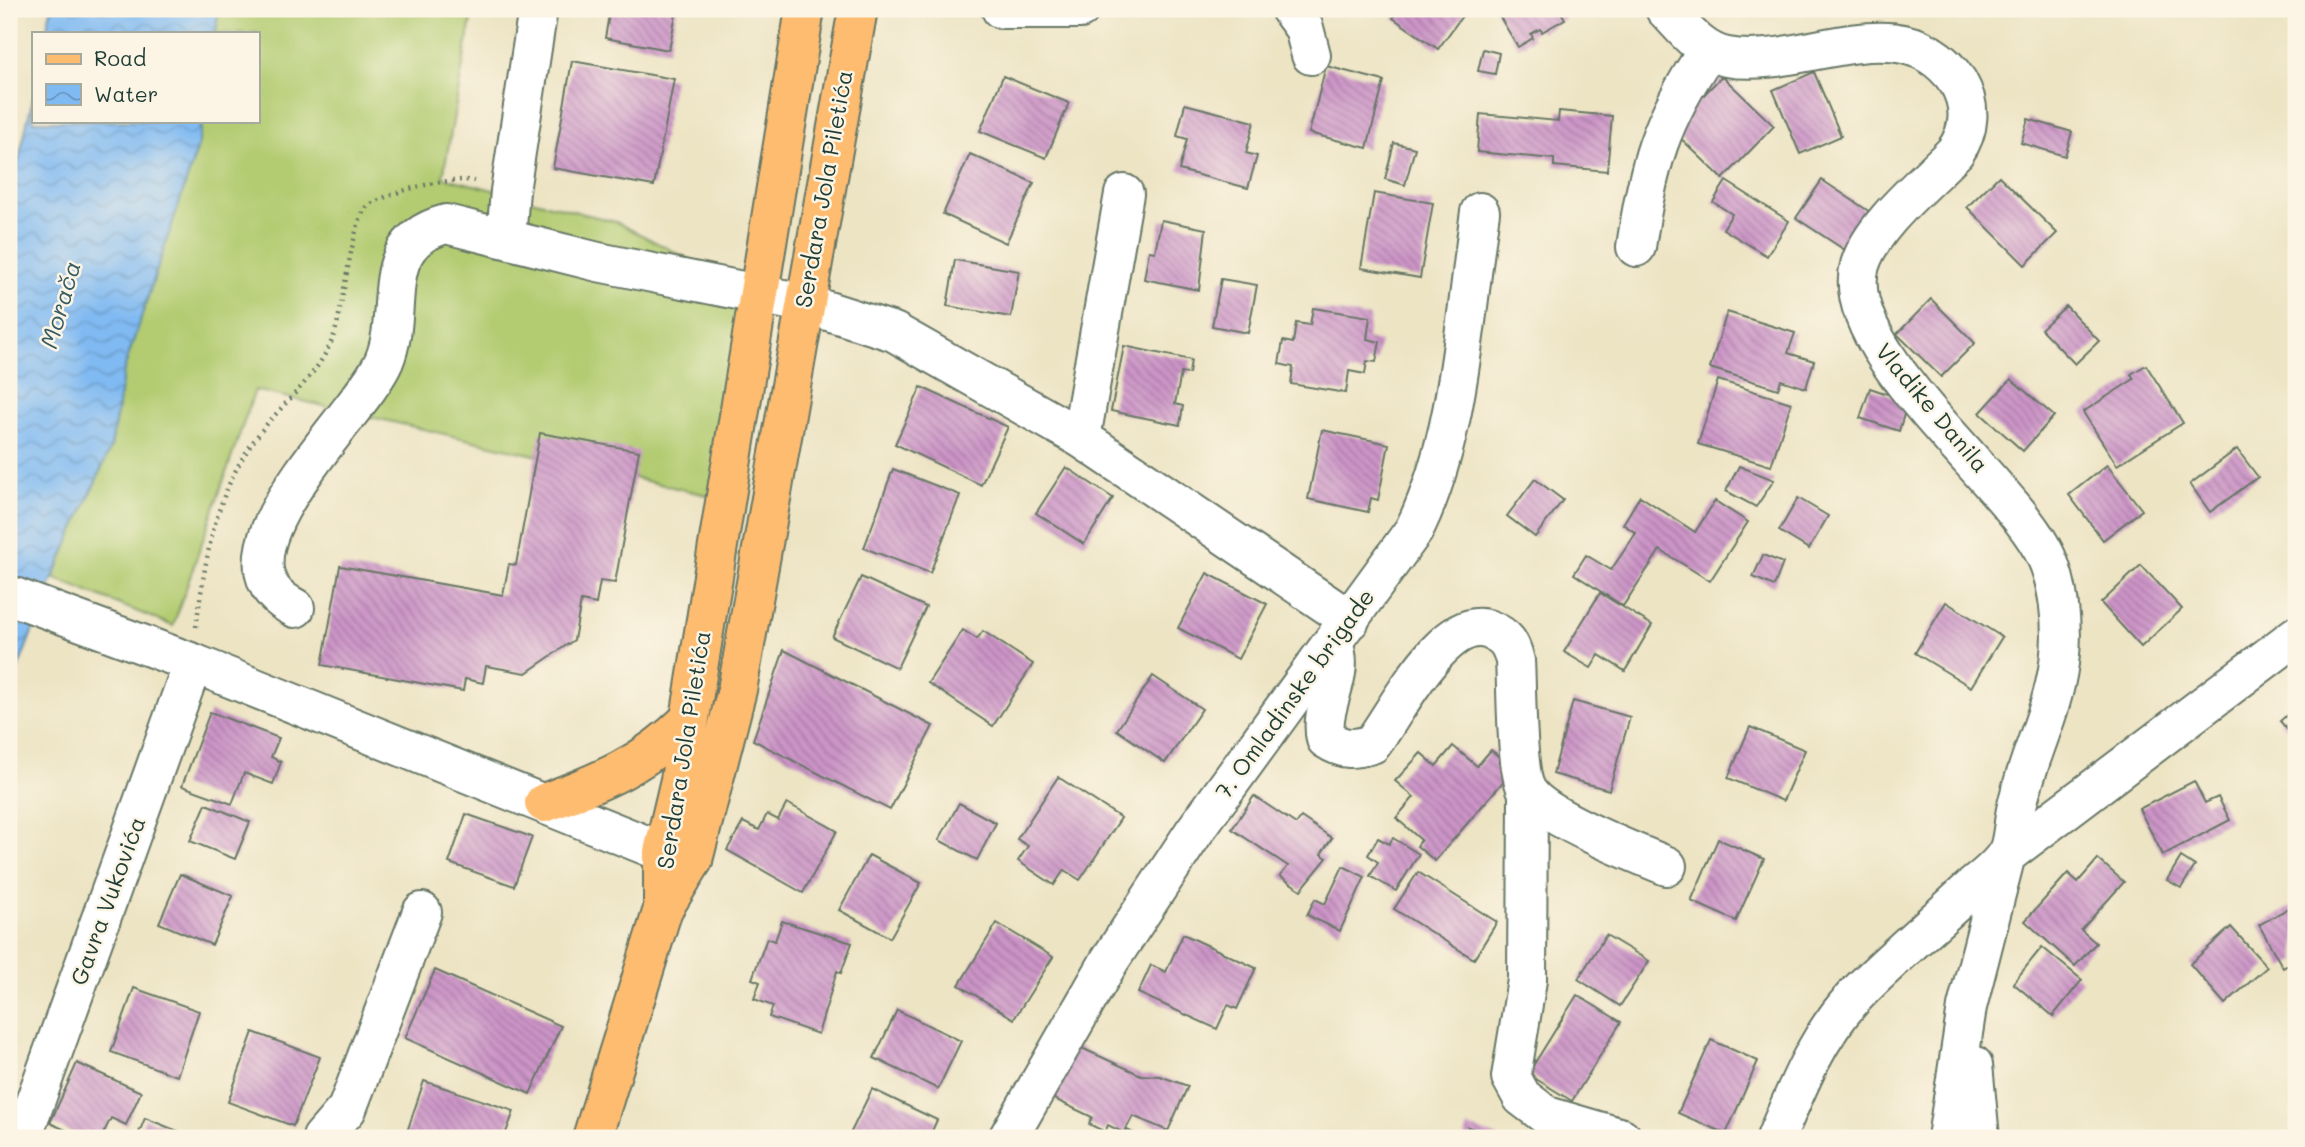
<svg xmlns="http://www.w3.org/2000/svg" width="2305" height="1147" font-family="Mali,sans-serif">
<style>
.grass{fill:#b3cc72;stroke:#698453;stroke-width:2}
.water{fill:url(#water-waves);stroke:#507c93;stroke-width:2}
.building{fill:url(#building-back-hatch)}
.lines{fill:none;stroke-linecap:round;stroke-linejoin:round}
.minor-casing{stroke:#677766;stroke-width:42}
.major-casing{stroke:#677766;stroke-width:42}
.path{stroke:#677766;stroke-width:4.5;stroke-dasharray:2 5;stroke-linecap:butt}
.minor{stroke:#fff;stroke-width:38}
.major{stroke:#febc70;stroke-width:38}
.labels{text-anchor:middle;stroke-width:5;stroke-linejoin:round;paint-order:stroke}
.street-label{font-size:23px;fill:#1f3d34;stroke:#fcf5e5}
.water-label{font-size:24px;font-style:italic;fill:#375c64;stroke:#fcf5e5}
</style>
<defs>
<pattern id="water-waves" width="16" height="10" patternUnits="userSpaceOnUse" patternTransform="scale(1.75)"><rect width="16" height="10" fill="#80baf2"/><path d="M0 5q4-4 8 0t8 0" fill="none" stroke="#6898c5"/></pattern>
<pattern id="building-back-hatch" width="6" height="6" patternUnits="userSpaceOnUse" patternTransform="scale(1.75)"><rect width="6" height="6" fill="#cc94c7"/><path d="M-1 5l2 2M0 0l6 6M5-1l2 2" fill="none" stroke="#a57aa2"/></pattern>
</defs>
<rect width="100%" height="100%" fill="#fcf5e5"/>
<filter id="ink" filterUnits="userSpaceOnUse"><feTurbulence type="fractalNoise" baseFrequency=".0143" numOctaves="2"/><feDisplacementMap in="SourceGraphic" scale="14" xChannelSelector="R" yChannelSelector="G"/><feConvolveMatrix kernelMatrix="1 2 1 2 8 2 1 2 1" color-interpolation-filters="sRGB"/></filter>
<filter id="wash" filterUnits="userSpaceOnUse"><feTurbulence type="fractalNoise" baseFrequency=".00686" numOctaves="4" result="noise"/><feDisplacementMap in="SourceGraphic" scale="28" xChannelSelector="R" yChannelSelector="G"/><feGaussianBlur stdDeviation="1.57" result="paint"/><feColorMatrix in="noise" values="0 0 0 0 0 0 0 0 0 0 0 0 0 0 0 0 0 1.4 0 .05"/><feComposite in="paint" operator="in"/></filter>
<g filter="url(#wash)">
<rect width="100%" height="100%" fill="#ede4c4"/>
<!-- grass -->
<polygon class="grass" points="218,9 473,9 443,177 616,222 765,298 724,499 255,390 173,626 53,578 111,447 124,369 198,146 202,121 257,121 257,33 216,33"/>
<!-- water -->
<g class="water">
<polygon points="51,9 218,9 216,33 46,33"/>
<polygon points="33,97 33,121 202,121 198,146 124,369 111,447 53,578 9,692 9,202"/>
</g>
<g id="blocks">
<!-- building -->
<g class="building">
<polygon points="610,9 677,9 669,50 605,38"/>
<polygon points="1400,9 1467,9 1438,49 1393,18"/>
<polygon points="1495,9 1559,9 1565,19 1542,32 1540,29 1531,34 1533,38 1518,47"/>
<polygon points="1483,49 1499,53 1495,74 1478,71"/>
<polygon points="572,61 674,79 654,186 553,168"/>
<polygon points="1326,66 1384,81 1367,148 1309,133"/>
<polygon points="1814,72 1841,136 1800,154 1773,90"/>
<polygon points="1003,76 1069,103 1046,158 980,131"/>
<polygon points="1722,76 1774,126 1723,179 1671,129"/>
<polygon points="1185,104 1254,122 1246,153 1257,156 1248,188 1179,170 1187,139 1177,136"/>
<polygon points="1559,111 1612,116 1607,171 1554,166 1554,159 1477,152 1480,114 1558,121"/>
<polygon points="2028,119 2072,132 2065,156 2021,143"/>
<polygon points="1394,143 1415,148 1405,185 1385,179"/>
<polygon points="970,154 1034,183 1006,243 943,214"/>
<polygon points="1999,176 2057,233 2025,265 1967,207"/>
<polygon points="1822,180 1876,216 1851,254 1796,218"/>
<polygon points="1726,181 1789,221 1767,256 1723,229 1732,214 1713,202"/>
<polygon points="1374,193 1433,203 1420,278 1361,268"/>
<polygon points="1161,220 1206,229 1199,290 1144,279 1149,251 1155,252"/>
<polygon points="955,260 1019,271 1011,317 947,306"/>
<polygon points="1221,279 1257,285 1248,333 1212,326"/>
<polygon points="1931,299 1975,343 1941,377 1897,334"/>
<polygon points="2066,306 2099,341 2075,364 2041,329"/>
<polygon points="1313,308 1370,317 1367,339 1380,342 1376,362 1367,361 1365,374 1349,371 1346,393 1291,384 1293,367 1279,364 1283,341 1293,343 1296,323 1310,325"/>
<polygon points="1727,312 1795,333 1788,353 1814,361 1806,388 1781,380 1778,389 1710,368"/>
<polygon points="1124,346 1191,360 1189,374 1181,373 1175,404 1183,406 1180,425 1111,411"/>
<polygon points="2146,365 2183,423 2117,465 2083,412 2134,379 2131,374"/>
<polygon points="2011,379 2054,416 2023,451 1980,413"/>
<polygon points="1718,380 1791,403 1771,466 1698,444"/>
<polygon points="921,387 1008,427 981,485 895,444"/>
<polygon points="1870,388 1908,401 1899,431 1860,418"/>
<polygon points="1322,430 1389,444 1378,500 1371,498 1368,512 1308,499"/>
<polygon points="540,433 639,451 615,583 600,581 596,604 581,601 574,640 526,673 486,666 483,683 465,679 463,691 322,665 340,566 503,595 509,564 516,565"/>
<polygon points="2237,449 2258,477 2210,512 2190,484"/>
<polygon points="2107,465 2142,510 2103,540 2069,495"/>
<polygon points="1739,466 1774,480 1756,507 1726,491"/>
<polygon points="1066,467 1113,498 1084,544 1036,513"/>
<polygon points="893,469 960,495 930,573 864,548"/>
<polygon points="1535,479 1563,500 1535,537 1507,516"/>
<polygon points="1640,496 1695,532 1715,501 1748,522 1710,581 1660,550 1623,606 1574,574 1586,555 1611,570 1636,533 1623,524"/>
<polygon points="1798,498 1828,516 1809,549 1779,531"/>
<polygon points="1763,555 1783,563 1774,586 1753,577"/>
<polygon points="2141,565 2182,609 2141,647 2101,603"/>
<polygon points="1207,573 1267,604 1238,659 1178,628"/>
<polygon points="861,577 926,607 897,668 832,637"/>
<polygon points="1600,593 1652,625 1625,671 1599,655 1591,668 1564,652"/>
<polygon points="1946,602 2002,637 1971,687 1915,653"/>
<polygon points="963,630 977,639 983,631 1033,664 993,726 928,683"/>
<polygon points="784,650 933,726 890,810 753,740"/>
<polygon points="1153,676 1202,709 1165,763 1117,730"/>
<polygon points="1573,701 1630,717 1609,790 1553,774"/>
<polygon points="2296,707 2296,740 2280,721"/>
<polygon points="210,712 279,738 271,757 281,762 273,784 244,773 232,804 182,786"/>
<polygon points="1750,727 1805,750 1783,801 1728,778"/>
<polygon points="1453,746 1477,766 1491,750 1514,769 1435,861 1417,846 1421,840 1396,818 1414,797 1395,781 1421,753 1436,766"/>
<polygon points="1058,777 1121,818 1080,880 1064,870 1054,885 1018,861 1028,846 1017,839"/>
<polygon points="2194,781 2205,803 2218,797 2230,820 2163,855 2139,809"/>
<polygon points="1254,796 1296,824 1301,817 1332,838 1321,854 1327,858 1301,890 1280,876 1288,866 1232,829"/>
<polygon points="787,803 837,831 803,893 727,850 743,822 759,830 767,814 778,820"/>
<polygon points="959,803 996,823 977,860 939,840"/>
<polygon points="206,804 250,822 235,859 190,841"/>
<polygon points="466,814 532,837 514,886 449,863"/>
<polygon points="1378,838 1389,844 1393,838 1419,854 1396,891 1370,876 1378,862 1368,855"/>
<polygon points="1718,839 1764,859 1736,921 1691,901"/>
<polygon points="869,855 921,883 890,938 839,910"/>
<polygon points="2181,857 2195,866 2181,888 2167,880"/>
<polygon points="2098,859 2124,882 2081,930 2096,943 2075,966 2025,921 2068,873 2078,882"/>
<polygon points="1343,866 1365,877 1340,931 1307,915 1315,899 1325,904"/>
<polygon points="1418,872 1497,922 1474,959 1394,909"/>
<polygon points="180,874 233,896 212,945 159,923"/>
<polygon points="2296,904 2296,961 2283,968 2259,925"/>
<polygon points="782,921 852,943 841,973 837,971 818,1034 769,1017 773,1006 754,999 760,982 752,979 767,938 775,941"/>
<polygon points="997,923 1053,957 1014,1019 959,985"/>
<polygon points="2231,927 2267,967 2225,1004 2190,964"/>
<polygon points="1183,934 1256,968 1237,1009 1228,1005 1217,1029 1138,993 1151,965 1166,972"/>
<polygon points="1606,935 1649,961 1620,1006 1578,979"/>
<polygon points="2042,947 2082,980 2053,1016 2013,983"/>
<polygon points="435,970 561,1026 530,1094 405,1038"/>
<polygon points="134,988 199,1011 177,1076 111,1052"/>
<polygon points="1577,995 1621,1022 1572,1101 1528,1074"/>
<polygon points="897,1010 961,1041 938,1089 874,1058"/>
<polygon points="253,1032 320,1057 293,1126 228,1102"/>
<polygon points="1711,1040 1758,1061 1726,1134 1678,1113"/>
<polygon points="1075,1045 1141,1075 1160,1076 1188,1086 1168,1131 1133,1116 1124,1133 1108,1125 1105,1132 1089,1124 1092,1117 1050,1097"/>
<polygon points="77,1063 141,1092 126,1125 111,1118 101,1138 83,1138 50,1123"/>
<polygon points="424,1081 514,1111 504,1138 405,1138"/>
<polygon points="872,1089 937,1120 929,1138 848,1138"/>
<polygon points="145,1118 195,1138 137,1138"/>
<polygon points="1468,1127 1501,1138 1464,1138"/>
<polygon points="1127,1130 1143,1138 1123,1138"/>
</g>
</g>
</g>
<g filter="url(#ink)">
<use href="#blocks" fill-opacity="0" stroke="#677766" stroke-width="2"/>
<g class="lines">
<!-- minor casing -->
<g class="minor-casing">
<g id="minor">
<polyline points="1001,9 1080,9"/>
<polyline points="1290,9 1304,28 1311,55"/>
<path d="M1665,9C1683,27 1700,52 1727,57C1805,71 1902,0 1958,82C1972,106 1970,131 1955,152C1926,182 1872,225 1860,265C1836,347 2001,475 2041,547C2059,577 2064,628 2059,663C2052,715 2027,759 2016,810C2013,823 2013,846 2005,856C1996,870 1978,882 1966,893C1929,928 1888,961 1853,998C1817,1037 1796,1090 1776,1138"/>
<polyline points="506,238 510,191 538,9"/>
<path d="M1636,247C1648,165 1660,121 1707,52"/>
<polyline points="1081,438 1124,194"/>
<polyline points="9,595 193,663 663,852 693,860"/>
<path d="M295,608C196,560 360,417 384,361C406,308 374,243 446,224L598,262L803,303L894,332L1081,438L1350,620"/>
<path d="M1333,644C1347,675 1318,706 1326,739C1343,750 1352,750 1372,744C1395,715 1444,612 1490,630C1506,636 1511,644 1515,661C1517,688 1515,776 1529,794C1547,818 1637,854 1667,866"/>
<polyline points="1528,793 1527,980 1511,1077 1522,1097 1547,1116 1622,1138"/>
<polyline points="1973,1065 1980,1138"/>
<polyline points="22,1138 193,663"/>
<polyline points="322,1138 347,1109 422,912"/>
<path d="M1008,1138L1110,960L1194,832L1414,530C1460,437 1465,314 1480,212"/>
<polyline points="1947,1138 1967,1007 2006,855 2296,636"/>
</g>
</g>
<!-- major casing -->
<g class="major-casing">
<g id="major">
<path d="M544,803C603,781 643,765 689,720"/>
<polyline points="663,908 663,852 680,780 805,9"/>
<polyline points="592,1138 663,909 693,860 737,690 858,9"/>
</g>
</g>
<!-- path -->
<path class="path" d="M196,627C207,551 215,485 267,424C291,396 321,371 334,335C343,309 352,220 367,207C385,192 452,176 474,181"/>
<!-- minor -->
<use href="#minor" class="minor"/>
<!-- major -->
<use href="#major" class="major"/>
</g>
</g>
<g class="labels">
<!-- street labels -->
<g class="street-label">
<text transform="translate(824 189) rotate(-80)" y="8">Serdara Jola Piletića</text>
<text transform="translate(1932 408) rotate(50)" y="8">Vladike Danila</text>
<text transform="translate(1295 694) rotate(-54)" y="8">7. Omladinske brigade</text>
<text transform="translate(684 750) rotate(-81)" y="8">Serdara Jola Piletića</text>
<text transform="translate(108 901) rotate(-70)" y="8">Gavra Vukovića</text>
</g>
<!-- water labels -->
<g class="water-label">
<text transform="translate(61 305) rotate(-74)" y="8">Morača</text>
</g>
</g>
<!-- margin -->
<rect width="2305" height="1147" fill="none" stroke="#fcf5e5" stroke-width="35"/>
<!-- legend -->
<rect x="32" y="32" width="228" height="91" fill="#fcf5e5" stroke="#a4ab9e" stroke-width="2"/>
<rect x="46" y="54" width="35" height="10" fill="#febc70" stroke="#a4ab9e" stroke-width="2"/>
<text x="94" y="66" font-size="21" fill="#1f3d34">Road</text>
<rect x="46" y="84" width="35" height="21" fill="url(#water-waves)" stroke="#a4ab9e" stroke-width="2"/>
<text x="94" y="102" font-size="21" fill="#1f3d34">Water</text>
</svg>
